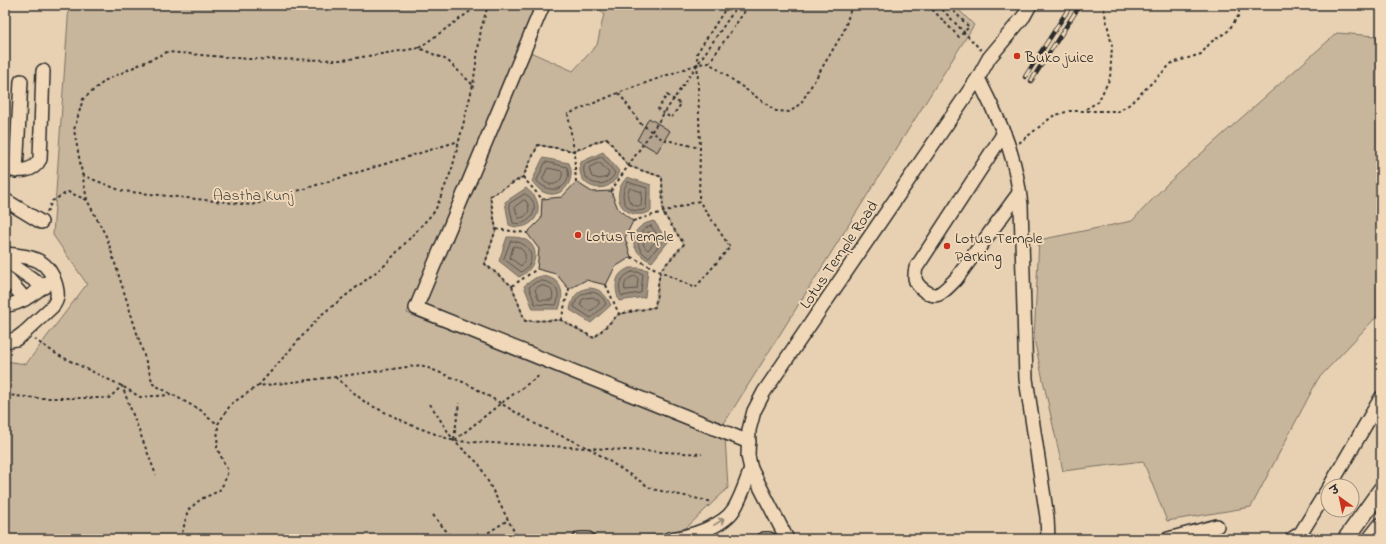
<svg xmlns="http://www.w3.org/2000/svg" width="1386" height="544" font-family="'Indie Flower','Playpen Sans Deva',sans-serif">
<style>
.green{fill:#c8b69c;stroke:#7a7064;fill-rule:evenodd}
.water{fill:#9d8f7d;stroke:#6f675c}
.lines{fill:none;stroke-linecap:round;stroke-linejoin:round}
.shore{stroke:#59534c;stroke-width:1}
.building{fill:#b3a28d;stroke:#2b2b2b}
.minor-casing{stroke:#2b2b2b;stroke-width:16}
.major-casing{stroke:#2b2b2b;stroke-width:19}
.path{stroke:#2b2b2b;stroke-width:2;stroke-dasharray:3 3;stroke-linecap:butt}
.minor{stroke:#f0d8b8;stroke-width:13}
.major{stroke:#f0d8b8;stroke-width:16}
.rail-casing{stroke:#2b2b2b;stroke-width:4.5}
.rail{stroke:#f0d8b8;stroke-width:3;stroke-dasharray:9;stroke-linecap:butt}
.oneway{stroke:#8e8272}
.poi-dot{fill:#c8321e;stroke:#f0d8b8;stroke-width:1.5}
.labels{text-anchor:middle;stroke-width:4;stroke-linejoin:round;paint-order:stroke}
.poi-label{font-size:16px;fill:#2b2b2b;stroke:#f0d8b8;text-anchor:start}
.park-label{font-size:16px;fill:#4a4742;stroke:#f0d8b8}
.street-label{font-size:16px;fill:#2b2b2b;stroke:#f0d8b8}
</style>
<rect width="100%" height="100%" fill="#e8d1b2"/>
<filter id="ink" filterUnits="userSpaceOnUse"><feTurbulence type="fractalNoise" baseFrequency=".025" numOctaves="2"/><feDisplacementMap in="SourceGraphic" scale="8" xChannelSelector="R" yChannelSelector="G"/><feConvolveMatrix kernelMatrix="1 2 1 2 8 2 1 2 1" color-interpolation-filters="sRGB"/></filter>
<g filter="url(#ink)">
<!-- green -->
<g class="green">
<polygon points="69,5 535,5 407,313 725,436 728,488 684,530 626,539 5,539 5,361 26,364 87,284 53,235"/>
<path d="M595,5H954L974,25L723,425L423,306L530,52L573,71L597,45L604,14ZM607,138L628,166L662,177L663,213L684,244L660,271L655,307L619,314L593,338L561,320L525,321L512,286L485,264L496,229L490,196L523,177L538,145L574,151Z"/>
<polygon points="1337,33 1376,36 1381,54 1381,314 1378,315 1318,379 1251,507 1167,521 1143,461 1063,471 1034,339 1039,240 1132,221 1167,184"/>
</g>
<!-- water -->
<g class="water">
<path d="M603,152L619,171C612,199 573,189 581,162Z"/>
<path d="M543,158L569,163C577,180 562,201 543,192C538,189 535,185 532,181Z"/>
<path d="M627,177L651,185V211C636,220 615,210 619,191C620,185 624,181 627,177Z"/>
<path d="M526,188C529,191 533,194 535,197C546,216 527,233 509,225L505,202Z"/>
<path d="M654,221L668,242L652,262C627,252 627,226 654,221Z"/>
<path d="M507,237C513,237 519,237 524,239C543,248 535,270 519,277L499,261Z"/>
<path d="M630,268H639L648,270L645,297L619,301C614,287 614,273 630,268Z"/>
<path d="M542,276C562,278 565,293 559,309H533L524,286L535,278Z"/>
<path d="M590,288C602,289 606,296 611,305L591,323L570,310C572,298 577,289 590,288Z"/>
</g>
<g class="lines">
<!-- shore -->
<g class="shore">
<path d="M602,157L615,173C605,194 577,181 585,164Z"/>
<path d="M546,162L567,167C574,187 552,198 537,181Z"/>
<polygon points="599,163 601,164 609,173 607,177 600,179 592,177 589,169 590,167"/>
<path d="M548,168L562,171C564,183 551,189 543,180V178Z"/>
<path d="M628,182L647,188L646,209C627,217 616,197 628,182Z"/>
<path d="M630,188L642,192L641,206C630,207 624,197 630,188Z"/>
<path d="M525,194C543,202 533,228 513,223L509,204Z"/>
<path d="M524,200L526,201C532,209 528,218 518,218L515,207Z"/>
<path d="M651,226L662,242L649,257C634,251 635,230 651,226Z"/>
<path d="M650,232L656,241L648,250C642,246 642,240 646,234Z"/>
<path d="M511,241C531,241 539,262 521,272L504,259Z"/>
<path d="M515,246C525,248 529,258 521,266L510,258L513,247Z"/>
<path d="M632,272H638L643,274L641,292L640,293L622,296C616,286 621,276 632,272Z"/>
<path d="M636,276L638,279L637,289L625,290C623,282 628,277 636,276Z"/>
<path d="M542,281C555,282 562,293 556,305L535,304L529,287L536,282Z"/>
<path d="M539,286C548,284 555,290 552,300H539L535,290Z"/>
<path d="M590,292C598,292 603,297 606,304L591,318L574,307C576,298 581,293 590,292Z"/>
<path d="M586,298L593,297L599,301V304C591,312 589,313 580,305L582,300Z"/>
</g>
</g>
<!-- building -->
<g class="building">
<polygon points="649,118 670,131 657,152 637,140"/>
<polygon points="576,182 592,192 611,191 618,209 633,221 625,238 631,257 615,267 606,285 586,280 569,289 556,274 537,269 539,249 527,233 541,219 542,199 562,197"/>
</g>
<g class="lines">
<!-- minor casing -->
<g class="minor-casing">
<g id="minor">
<polyline points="543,5 416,308 749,442"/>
<path d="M978,78C989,102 1003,126 1010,151C1016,169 1019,187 1021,205L1026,379L1047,517L1048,539"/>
<path d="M1004,133L916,268C915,271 915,275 915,278C916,286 930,298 939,294C945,291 951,284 956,279L1019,193"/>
<path d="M5,169C19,171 33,173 40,159L43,71"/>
<polyline points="16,171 21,81"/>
<polyline points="5,200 41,222"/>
<path d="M5,254C31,257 48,257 56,286C58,294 58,299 53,306L24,333L16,339L5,341"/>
<polyline points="5,261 14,266 44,287"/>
<polyline points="5,276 25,299"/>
<path d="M5,305C20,306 44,287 53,277"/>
<polyline points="1330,486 1381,398"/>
<polyline points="580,539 588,539"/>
<path d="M669,539C689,537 723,527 734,509C741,498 746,482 751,469"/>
<polyline points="764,539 769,539"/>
<polyline points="787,539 751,469 748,456 749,430 754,411 764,392 978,78 989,58 1024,16 1030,5"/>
<polyline points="1168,539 1217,526"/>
<polyline points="1292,539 1301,533 1328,489"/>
</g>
</g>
<!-- major casing -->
<g class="major-casing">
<g id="major">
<polyline points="1346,539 1381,490"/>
<polyline points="1371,539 1381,526"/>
</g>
</g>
<!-- path -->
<g class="path">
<polyline points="928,5 959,37 969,27 948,5"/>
<polyline points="938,5 981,50"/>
<polyline points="419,48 479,5"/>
<polyline points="709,63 749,5"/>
<polyline points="619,93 640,123 662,139 700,148"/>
<polygon points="667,95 681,104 671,118 658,109"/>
<polyline points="1086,109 1098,102 1110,78 1112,46 1103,5"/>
<polygon points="607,138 628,166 662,177 663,213 684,244 660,271 655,307 619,314 594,338 561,320 525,321 512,286 485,264 496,229 490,196 523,177 538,145 574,151"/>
<polyline points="1019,143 1053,116 1069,111 1119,111 1130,104 1172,63 1201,54 1211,42 1228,31 1239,15 1239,5"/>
<polyline points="82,175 122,191 252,205 459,141"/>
<polyline points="523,177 542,199"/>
<polyline points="576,182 574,151 568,114 618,93 698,64 709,63 776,111 790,112 801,103 844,31 852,5"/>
<polyline points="611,191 738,5"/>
<polyline points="87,200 74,130 83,99 106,80 167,52 248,59 343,60 419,48 447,60 473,85"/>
<polyline points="47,212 52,201 68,192 87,200 107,238 153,384 202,411 207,417 218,424"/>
<polyline points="633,221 699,201 700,148 697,53 728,5"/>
<polyline points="496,229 527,233"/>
<polyline points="631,257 695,288 730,247 699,201"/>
<polyline points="606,285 619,314"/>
<polyline points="512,286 537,269"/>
<polyline points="561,320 569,289"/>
<polyline points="34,339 58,355 122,386 140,397 171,395"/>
<polyline points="335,377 366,403 411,425 454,441 702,454"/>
<polyline points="258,386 321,315 385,265 435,211 452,169 473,85 481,29 488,5"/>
<polyline points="5,388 7,395 35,398 109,398 122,386 156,475"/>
<polyline points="430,404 454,441 479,464 518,539"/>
<polyline points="454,439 459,403"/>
<polyline points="455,440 500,404 540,375"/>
<polyline points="433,515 453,539"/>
<polyline points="182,539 182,534 188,510 201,499 219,491 224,483 228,471 217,448 218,424 231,404 258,386 335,377 421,365 468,384 539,426 589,448 652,489 713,502"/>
<polyline points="478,539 508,520"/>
</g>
<!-- minor -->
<use href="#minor" class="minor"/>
<!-- major -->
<use href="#major" class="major"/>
<!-- rail casing -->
<g class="rail-casing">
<g id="rail">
<polyline points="1025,77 1071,5"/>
<polyline points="1031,81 1080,5"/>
</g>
</g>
<!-- rail -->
<use href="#rail" class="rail"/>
</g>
<!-- one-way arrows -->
<defs><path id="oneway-shaft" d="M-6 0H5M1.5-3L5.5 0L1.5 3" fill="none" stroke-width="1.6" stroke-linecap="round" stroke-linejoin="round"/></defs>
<use class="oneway" href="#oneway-shaft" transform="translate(719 522) rotate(-31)"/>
</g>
<!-- markers -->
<g class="poi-dot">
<circle cx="1017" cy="56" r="4"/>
<circle cx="578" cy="235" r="4"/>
<circle cx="947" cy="246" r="4"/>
</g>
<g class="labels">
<!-- poi labels -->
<g class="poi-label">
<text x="1025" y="62">Buko juice</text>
<text x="586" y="241">Lotus Temple</text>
<text x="955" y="243">Lotus Temple<tspan x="955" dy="18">Parking</tspan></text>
</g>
<!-- park labels -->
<g class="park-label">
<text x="253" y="200">Aastha Kunj</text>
</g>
<!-- street labels -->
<g class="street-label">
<text transform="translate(838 254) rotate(-56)" y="6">Lotus Temple Road</text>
</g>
</g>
<!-- margin -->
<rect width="1386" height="544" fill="none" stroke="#f0d8b8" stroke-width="20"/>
<rect x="10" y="10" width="1366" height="524" fill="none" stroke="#2b2b2b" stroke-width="1.5" filter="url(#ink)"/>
<!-- north arrow -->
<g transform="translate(1340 498) rotate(327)"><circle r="19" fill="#f0d8b8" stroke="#a19380"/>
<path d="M0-3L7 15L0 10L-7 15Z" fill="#c8321e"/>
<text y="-6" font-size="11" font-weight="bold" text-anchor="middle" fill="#2b2b2b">उ</text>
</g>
</svg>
